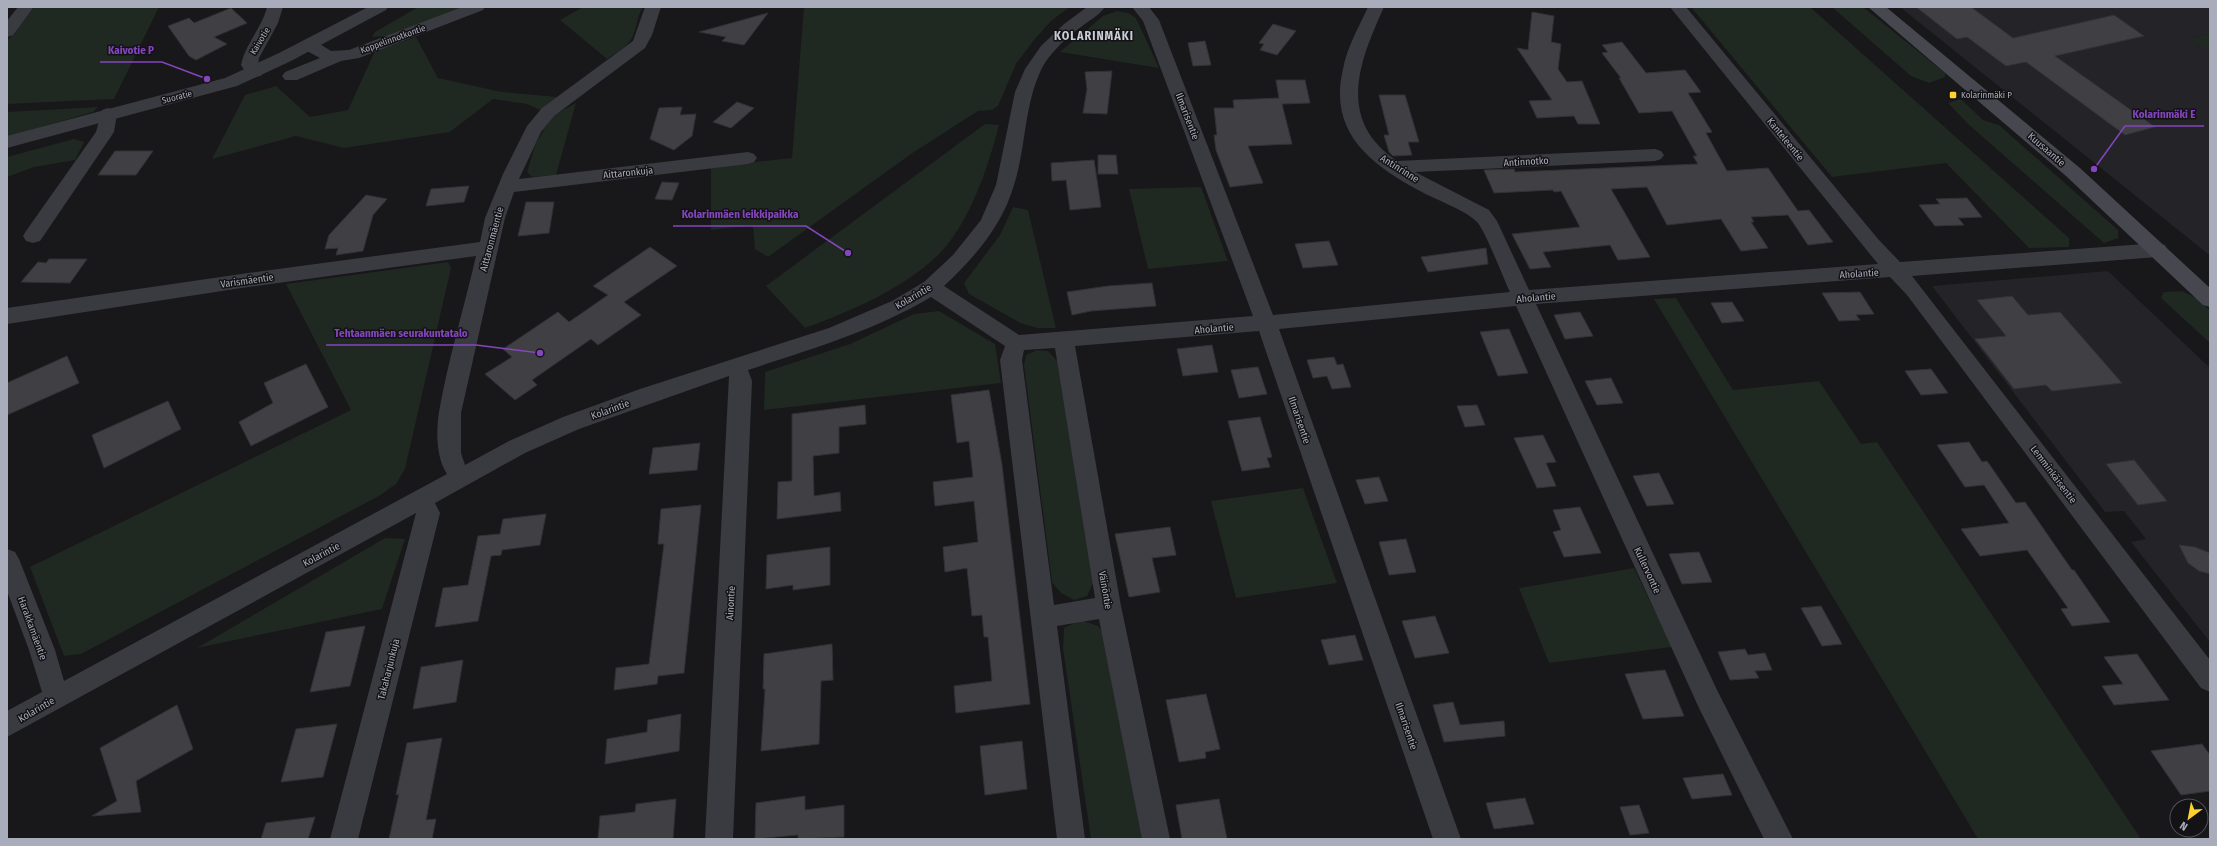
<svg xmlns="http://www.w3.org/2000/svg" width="2217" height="846" font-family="'Fira Sans Condensed',sans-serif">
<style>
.built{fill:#242327}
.green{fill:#1f2821}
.building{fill:#3f3f44;stroke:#323136}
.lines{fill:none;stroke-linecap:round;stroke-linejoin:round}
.minor{fill:#3a3a41;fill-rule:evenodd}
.tertiary{fill:#3a3a41;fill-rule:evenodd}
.secondary{fill:#46474f;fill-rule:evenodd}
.poi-dot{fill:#fdd22c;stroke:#131215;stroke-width:1.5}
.labels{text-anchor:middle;stroke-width:3;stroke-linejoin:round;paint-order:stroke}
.far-street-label{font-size:9px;fill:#a9acba;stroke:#131215}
.far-poi-label{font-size:9px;fill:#a9acba;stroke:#131215;text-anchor:start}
.street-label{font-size:10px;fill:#a9acba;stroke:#131215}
.far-district-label{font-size:12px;font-weight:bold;letter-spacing:1px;fill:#caccd6;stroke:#131215}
.leader{fill:none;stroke:#8446be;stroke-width:1.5}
.callout-dot{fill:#8446be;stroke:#131215;stroke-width:1.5}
.callout-label{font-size:11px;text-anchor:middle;font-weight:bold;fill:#8446be;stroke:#131215;stroke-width:3;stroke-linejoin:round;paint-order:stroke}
</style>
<rect width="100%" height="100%" fill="#18171a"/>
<!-- built -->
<g class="built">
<polygon points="1900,7 2210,7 2210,33 2191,39 2210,54 2210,253 2208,254"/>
<polygon points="2108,271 2210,368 2210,642 2131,542 2146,539 2124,511 2105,512 1932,286"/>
</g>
<!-- green -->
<g class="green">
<polygon points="35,7 159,7 114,99 7,104 7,41"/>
<polygon points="418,7 465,7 386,36 372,37 375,32"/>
<path d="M583,7H643C637,16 638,23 634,33C631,45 617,52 607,59L560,20Z"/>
<polygon points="804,7 1070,7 1051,21 1034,40 1016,64 998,106 992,110 978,111 911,154 768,257 755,249 753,225 711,230 711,167 792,158"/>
<polygon points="1691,7 1810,7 2069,238 2069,247 2029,248 1946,163 1832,177"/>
<polygon points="1832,7 1863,7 1945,73 1945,77 1929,83 1911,76"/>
<polygon points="1117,11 1128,13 1136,18 1159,68 1060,52 1103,16"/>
<polygon points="2210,33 2210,54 2190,39"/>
<polygon points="416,37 438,78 502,92 557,97 540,110 527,104 493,99 450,132 344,148 296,136 212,159 245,95 276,86 310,117 348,110 375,51"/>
<polygon points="1961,99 1983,120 1999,125 2118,230 2118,238 2104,243 1968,124 1948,103"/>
<polygon points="576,103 556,175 532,177 527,172 535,145 552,116"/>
<polygon points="98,107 93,112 7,137 7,112"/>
<path d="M985,124L999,125C988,168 969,225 937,256C901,290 851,311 805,328L766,286Z"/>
<polygon points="74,139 84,142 75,160 34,167 7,177 7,157"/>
<polygon points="1201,187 1228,261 1148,269 1129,189"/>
<polygon points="1013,207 1028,210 1056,328 1037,328 1020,323 969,294 964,283 1000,235"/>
<polygon points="448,262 451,268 405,469 396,484 379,496 81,654 64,656 30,567 351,410 286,284"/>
<polygon points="2182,291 2198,299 2210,311 2210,343 2161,298 2164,292"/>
<polygon points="1676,298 1733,390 1819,381 1861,444 1877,442 2141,839 1978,839 1654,299"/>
<polygon points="939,311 995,344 1001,383 764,410 765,372 850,344 914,314"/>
<polygon points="1037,350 1048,351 1058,362 1093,583 1087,596 1074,600 1061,593 1052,582 1024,365 1026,355"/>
<polygon points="1303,488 1337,583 1236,598 1211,501"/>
<polygon points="385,538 405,539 382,609 197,648"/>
<polygon points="1634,568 1672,647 1549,663 1519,588"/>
<polygon points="1081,620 1098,626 1108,638 1146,839 1091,839 1063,648 1064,628"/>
</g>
<!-- building -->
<g class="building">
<polygon points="1916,7 1971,7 2013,38 2114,15 2144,36 2055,56 2155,127 2125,135 2026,62 2006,66 1967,37 1957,39"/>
<polygon points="231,8 247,23 214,37 227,44 196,60 189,56 168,26 189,18 194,23"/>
<polygon points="1532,12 1554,16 1551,42 1561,44 1558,69 1567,82 1582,81 1600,124 1578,124 1574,116 1537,118 1529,101 1552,100 1517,48 1528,50"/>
<polygon points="768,13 744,45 722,41 726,37 699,32"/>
<polygon points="1273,24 1296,31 1277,55 1260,50 1264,44 1259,43"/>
<polygon points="1205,41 1211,65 1193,66 1188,43"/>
<polygon points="1622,42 1646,73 1685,70 1701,92 1688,93 1712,132 1706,133 1727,171 1768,168 1798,211 1809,210 1833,242 1808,245 1788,215 1751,217 1754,222 1751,222 1768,248 1741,251 1721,219 1667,225 1647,187 1611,189 1650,257 1618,260 1610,245 1543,252 1551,267 1530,269 1512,234 1580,227 1561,191 1554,192 1553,190 1494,193 1484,170 1514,169 1515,172 1698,164 1693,156 1697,156 1672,111 1639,113 1619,78 1621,78 1602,53 1608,52 1602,45"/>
<polygon points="1112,71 1107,114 1083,113 1087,89 1085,72"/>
<polygon points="1276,80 1305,80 1310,103 1282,104 1292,144 1248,146 1263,183 1230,187 1216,150 1214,135 1217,135 1214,108 1234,108 1233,100 1279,98"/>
<polygon points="1379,95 1405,95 1419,142 1408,142 1412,155 1393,156 1389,152 1384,135 1389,135"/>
<polygon points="737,102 754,108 731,128 713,122"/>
<polygon points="682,107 680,115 696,114 692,136 674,150 650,139 659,108"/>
<polygon points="115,151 153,151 136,175 98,175"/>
<polygon points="1098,155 1116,155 1118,174 1098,174"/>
<polygon points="1094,160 1101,207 1070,210 1066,180 1052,181 1051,163"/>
<polygon points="662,182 679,183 672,200 655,199"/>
<polygon points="469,186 464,202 426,206 431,189"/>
<polygon points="366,195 387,199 373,215 363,251 336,255 338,248 325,249 329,235"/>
<polygon points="1967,198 1982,217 1958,218 1964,225 1935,226 1919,205 1940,204 1936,199"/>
<polygon points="526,202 554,202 549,233 518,236"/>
<polygon points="1329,241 1338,265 1303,268 1295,244"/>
<polygon points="650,247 677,266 624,302 641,315 598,345 591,339 532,380 537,385 515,400 485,374 512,357 503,349 558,312 569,322 608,295 593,286"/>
<polygon points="1486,248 1488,264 1428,272 1421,257"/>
<polygon points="49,259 87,259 70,283 21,282 38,262 46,263"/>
<polygon points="1152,283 1156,306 1091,311 1072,315 1067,292 1108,286"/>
<polygon points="1860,292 1874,314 1856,315 1860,320 1839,321 1822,293"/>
<polygon points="2012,296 2028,315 2060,312 2122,383 2052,391 2046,385 2014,389 1975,339 2006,336 1977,300"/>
<polygon points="1732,302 1744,321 1722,323 1711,303"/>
<polygon points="1580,312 1593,336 1565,339 1554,315"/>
<polygon points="1509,329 1528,373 1498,376 1480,332"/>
<polygon points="1212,345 1218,372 1183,376 1177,349"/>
<polygon points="67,356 79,383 7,415 7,383"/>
<polygon points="1334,357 1337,365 1343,364 1351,387 1332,389 1327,376 1313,378 1307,360"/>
<polygon points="306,364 328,407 251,446 239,422 273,403 264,383"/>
<polygon points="1258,367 1267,394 1239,398 1231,370"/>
<polygon points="1931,369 1948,393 1921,395 1905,371"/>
<polygon points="1611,378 1623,403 1597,405 1585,381"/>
<polygon points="989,390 1002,465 1030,704 956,713 954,686 992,681 988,637 984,637 982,615 972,616 967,568 945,572 943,547 978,542 974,501 935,506 933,482 973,477 969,441 957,443 951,395"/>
<polygon points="168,401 181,429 104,468 92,435"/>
<polygon points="865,405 866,424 839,427 839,453 813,456 814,496 840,492 841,511 777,519 778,482 792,481 792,414"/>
<polygon points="1477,405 1485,425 1465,427 1457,406"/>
<polygon points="1260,417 1272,457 1267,458 1270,467 1242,471 1228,421"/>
<polygon points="1543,435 1556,462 1546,463 1556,486 1537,488 1514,438"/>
<polygon points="1969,442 1982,462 1987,461 2016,503 2025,502 2072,570 2074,570 2110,622 2072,626 2061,609 2068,608 2027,550 1980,556 1961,529 2009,523 1984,485 1965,487 1937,445"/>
<polygon points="700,443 697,470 649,474 653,448"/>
<polygon points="2134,460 2167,501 2138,505 2106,464"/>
<polygon points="1659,473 1674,504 1647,506 1633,476"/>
<polygon points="1379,477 1388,501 1365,504 1356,480"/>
<polygon points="701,505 684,673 658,676 657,684 614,690 616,668 649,664 664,544 658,544 661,509"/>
<polygon points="1580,507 1601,553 1564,557 1553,532 1561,530 1553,510"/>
<polygon points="546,514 540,545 502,550 501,555 491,556 478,621 435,627 443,588 468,585 478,536 500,534 503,519"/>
<polygon points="1170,527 1176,555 1152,558 1160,592 1129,597 1115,534"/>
<polygon points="1406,539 1416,572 1389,575 1379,542"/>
<polygon points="2179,545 2195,547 2210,553 2210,574 2199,571 2188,563"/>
<polygon points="830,547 830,585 793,590 793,585 766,589 767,555"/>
<polygon points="1699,552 1712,582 1682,584 1669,554"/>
<polygon points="1821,606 1842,644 1822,646 1801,608"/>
<polygon points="1435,616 1449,653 1415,658 1402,621"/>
<polygon points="365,626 350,686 310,692 326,632"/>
<polygon points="1355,635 1363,660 1329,665 1321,640"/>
<polygon points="832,644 833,680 821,681 819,744 761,751 765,689 763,689 764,654"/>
<polygon points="1745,649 1748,655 1765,653 1772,670 1755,671 1759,678 1730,680 1718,652"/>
<polygon points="2137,654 2169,700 2114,705 2102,686 2123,684 2104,657"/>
<polygon points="463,660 456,702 413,709 421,667"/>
<polygon points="1665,670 1684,716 1643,719 1625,674"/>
<polygon points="1206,694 1220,749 1205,752 1206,758 1179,762 1166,700"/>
<polygon points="1453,702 1460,725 1504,721 1505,736 1444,742 1433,705"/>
<polygon points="177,705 193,749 136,781 141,812 92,816 117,801 100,748"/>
<polygon points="681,714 679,751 605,764 607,739 647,732 648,720"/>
<polygon points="337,724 323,777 281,782 296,729"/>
<polygon points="442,738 426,820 436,819 432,839 389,839 399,794 396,795 407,743"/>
<polygon points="1022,741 1027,789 985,795 980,746"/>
<polygon points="2202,744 2210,755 2210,791 2181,795 2151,751"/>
<polygon points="1723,774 1732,795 1692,799 1683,778"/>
<polygon points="805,796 805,810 844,805 844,837 798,839 798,835 755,839 756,803"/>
<polygon points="1525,798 1534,824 1494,829 1486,803"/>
<polygon points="676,799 673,839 598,839 600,816 635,812 636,804"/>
<polygon points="1219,799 1227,839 1182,839 1176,805"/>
<polygon points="1639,805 1649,833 1630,835 1620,807"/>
<polygon points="315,817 308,839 261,839 266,823"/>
</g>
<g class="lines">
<!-- minor -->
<g class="minor">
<polygon points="18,7 34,7 13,35 7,37 7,21"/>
<path d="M267,7H283L278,23L259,58L258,64L263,72L261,76C250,78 246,73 241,65C245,44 262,28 267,7Z"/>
<polygon points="462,7 485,7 483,10 359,58 341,61 297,80 285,80 282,76 285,72 320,58 303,49 301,45 303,41 315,41 331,51 349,50"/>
<path d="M645,7H661L652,35L645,48L554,116L541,132L519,179L748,152L754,154L757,158L754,162L748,164L514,192L505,218L461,413V453L465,465L509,441L563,417L640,389L829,328L892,301L924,282L953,255L981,220L996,185L1015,92L1025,69L1041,46L1064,24L1087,7H1105C1098,17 1086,22 1077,30C1064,40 1048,55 1041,70C1024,106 1026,148 1014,185C1002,226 975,257 944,286L1019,335L1253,316L1143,21L1132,7H1149L1159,20L1273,315L1510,292C1503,278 1485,229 1476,221C1465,210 1434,199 1420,191C1370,164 1328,132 1343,69C1347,47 1359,27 1368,7H1384C1359,62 1336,120 1397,161L1655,149L1661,151L1664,155L1661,159L1655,161L1415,172L1489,210L1497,221L1529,290L1878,264L1670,7H1686L1878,239L1900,262L2158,243L2165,245L2168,250L2165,255L2158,257L1912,276L2210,660V692L2201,688L1907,295L1890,277L1536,304L1717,690L1793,839H1764L1699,708L1516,306L1279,329L1461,839H1433L1259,331L1075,346L1121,606L1170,839H1142L1099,619L1057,626L1085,839H1057L1000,360L1005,346L931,297C874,331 811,349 748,370L752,381L733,839H705L729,376L579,429L525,453L435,503L440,513L358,839H330L416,513L7,737V711L42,692L29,650L7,591V549L15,552L19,559L55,650L64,681L447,474C436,458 436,431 439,412C448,360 464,308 476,256L248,287L7,324V308L248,273L480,242L485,218L503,174L527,126L542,108L633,41ZM1055,348L1095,598L1054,605L1022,360L1024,350Z"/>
<polygon points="108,108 114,110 117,114 114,132 40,241 33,243 26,241 23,236 26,231 96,132 102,110"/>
</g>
<!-- tertiary -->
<polygon class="tertiary" points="368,7 388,7 386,10 291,61 237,86 7,148 7,136 225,78 279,53"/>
<!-- secondary -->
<polygon class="secondary" points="1868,7 1886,7 2080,168 2210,288 2210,307 2203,305 2066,176"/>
</g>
<!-- markers -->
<rect class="poi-dot" x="1949" y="91" width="8" height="8" rx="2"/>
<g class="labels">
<!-- far-street labels -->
<g class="far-street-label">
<text transform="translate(393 39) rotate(-20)" y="3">Koppelinnotkontie</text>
<text transform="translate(260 41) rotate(-59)" y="3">Kaivotie</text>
<text transform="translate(177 97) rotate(-14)" y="3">Suoratie</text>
</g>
<!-- far-poi labels -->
<g class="far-poi-label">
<text x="1961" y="98">Kolarinmäki P</text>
</g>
<!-- street labels -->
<g class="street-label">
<text transform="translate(1188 116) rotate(69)" y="4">Ilmarisentie</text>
<text transform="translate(1786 139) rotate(51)" y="4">Kanteleentie</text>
<text transform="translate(2047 149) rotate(41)" y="4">Kuusaantie</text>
<text transform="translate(1526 161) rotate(-3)" y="4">Antinnotko</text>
<text transform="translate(1400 168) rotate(32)" y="4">Antinrinne</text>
<text transform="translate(628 172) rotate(-6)" y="4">Aittaronkuja</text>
<text transform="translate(491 239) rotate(-75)" y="4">Aittaronmäentie</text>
<text transform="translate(1859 273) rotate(-4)" y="4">Aholantie</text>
<text transform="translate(247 280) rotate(-8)" y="4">Varismäentie</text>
<text transform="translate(913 296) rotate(-30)" y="4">Kolarintie</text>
<text transform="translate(1536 297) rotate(-5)" y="4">Aholantie</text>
<text transform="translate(1214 328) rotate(-5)" y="4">Aholantie</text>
<text transform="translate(610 409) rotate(-20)" y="4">Kolarintie</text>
<text transform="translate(1300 420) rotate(71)" y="4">Ilmarisentie</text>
<text transform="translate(2054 474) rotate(53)" y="4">Lemminkäisentie</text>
<text transform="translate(321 554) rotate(-28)" y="4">Kolarintie</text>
<text transform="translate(1648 570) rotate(65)" y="4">Kullervontie</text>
<text transform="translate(1106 590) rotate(80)" y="4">Väinöntie</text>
<text transform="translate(730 603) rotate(-87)" y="4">Ainontie</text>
<text transform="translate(33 628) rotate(70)" y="4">Harakkamäentie</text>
<text transform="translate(388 669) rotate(-76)" y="4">Takaharjunkuja</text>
<text transform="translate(36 709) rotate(-30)" y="4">Kolarintie</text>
<text transform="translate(1407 726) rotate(71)" y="4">Ilmarisentie</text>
</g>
<!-- far-district labels -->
<g class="far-district-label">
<text x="1094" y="40">KOLARINMÄKI</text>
</g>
</g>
<!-- callouts -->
<path class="leader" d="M207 79L162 62H100M2094 169L2125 126H2204M848 253L806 226H673M540 353L476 345H326"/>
<g class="callout-dot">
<circle cx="207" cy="79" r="4"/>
<circle cx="2094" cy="169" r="4"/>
<circle cx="848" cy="253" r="4"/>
<circle cx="540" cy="353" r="4"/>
</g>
<g class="callout-label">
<text x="131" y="54">Kaivotie P</text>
<text x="2164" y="118">Kolarinmäki E</text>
<text x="740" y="218">Kolarinmäen leikkipaikka</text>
<text x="401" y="337">Tehtaanmäen seurakuntatalo</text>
</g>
<!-- border -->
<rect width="2217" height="846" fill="none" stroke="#a9acba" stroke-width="16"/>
<!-- north arrow -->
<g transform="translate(2189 818) rotate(212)"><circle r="19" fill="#131215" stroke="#4f5057"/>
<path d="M0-3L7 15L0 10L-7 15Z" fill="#fdd22c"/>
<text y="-6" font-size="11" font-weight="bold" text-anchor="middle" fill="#a9acba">N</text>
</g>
</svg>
